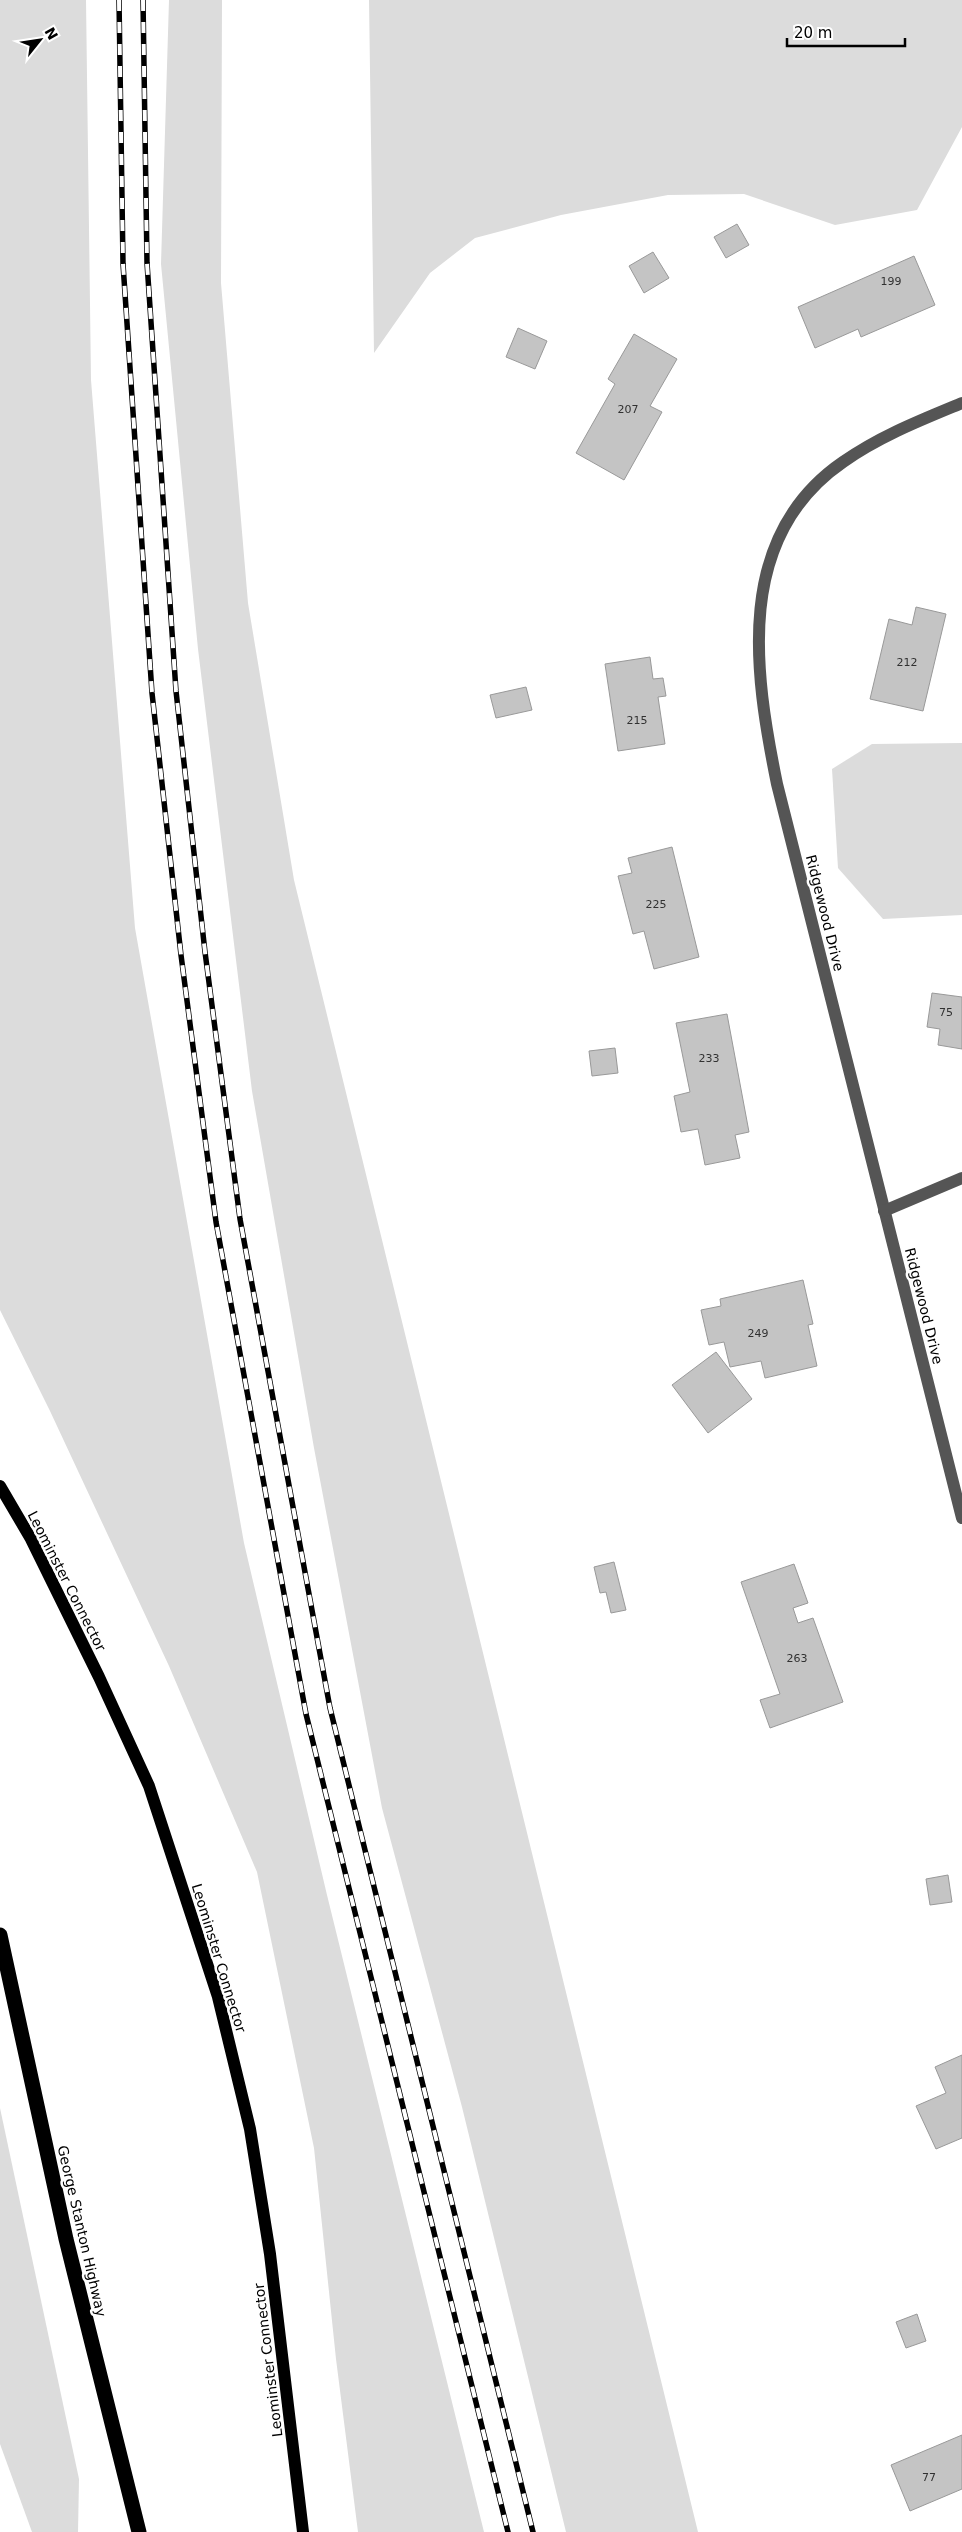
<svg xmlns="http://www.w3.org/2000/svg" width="962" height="2532" font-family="'DejaVu Sans',sans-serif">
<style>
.green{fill:#dcdcdc}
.building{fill:#c4c4c4;stroke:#999}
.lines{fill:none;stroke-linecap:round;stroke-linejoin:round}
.minor{stroke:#555;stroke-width:12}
.major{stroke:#000;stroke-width:12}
.highway{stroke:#000;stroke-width:15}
.rail-casing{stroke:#000;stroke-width:5.5}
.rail{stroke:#fff;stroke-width:4;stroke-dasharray:11;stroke-linecap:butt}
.labels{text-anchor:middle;stroke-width:5;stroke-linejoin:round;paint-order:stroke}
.number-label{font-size:11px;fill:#313131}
.street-label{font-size:14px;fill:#000;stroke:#fff}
</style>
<rect width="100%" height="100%" fill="#fff"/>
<!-- green -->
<g class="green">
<polygon points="0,0 86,0 91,380 135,928 244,1543 327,1895 484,2532 358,2532 336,2359 314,2148 257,1872 169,1666 50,1411 0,1310"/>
<polygon points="169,0 222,0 221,283 248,603 294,880 698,2532 566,2532 462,2107 382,1808 314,1448 252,1091 198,649 161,264"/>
<polygon points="369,0 962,0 962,127 917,210 835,225 744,194 668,195 561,215 475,238 430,273 374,353"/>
<polygon points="962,743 962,915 883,919 838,868 832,769 872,744"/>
<polygon points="0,2108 79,2479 78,2532 32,2532 0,2444"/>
</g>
<!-- building -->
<g class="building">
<polygon points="737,224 749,245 726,258 714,237"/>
<polygon points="653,252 669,278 644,293 629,266"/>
<polygon points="914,256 935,305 861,337 858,329 815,348 798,307"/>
<polygon points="518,328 547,341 535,369 506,357"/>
<polygon points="634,334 677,359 650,406 662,412 624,480 576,453 615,384 608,379"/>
<polygon points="916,607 946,614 923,711 870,699 889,619 912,625"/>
<polygon points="650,657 653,679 663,678 666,696 658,697 665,744 618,751 605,664"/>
<polygon points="526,687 532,710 496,718 490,695"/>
<polygon points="672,847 699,957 654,969 644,931 633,934 618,876 632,873 628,858"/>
<polygon points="932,993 962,997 962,1049 938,1045 940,1029 927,1027"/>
<polygon points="727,1014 749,1132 735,1135 740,1158 705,1165 698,1129 681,1132 674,1096 690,1092 676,1023"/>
<polygon points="615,1048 618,1073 592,1076 589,1051"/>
<polygon points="803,1280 813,1324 808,1325 817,1366 765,1378 761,1361 730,1367 724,1342 709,1345 701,1310 721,1306 720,1299"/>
<polygon points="716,1352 752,1399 708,1433 672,1385"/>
<polygon points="614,1562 626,1610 611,1613 606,1592 600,1593 594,1567"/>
<polygon points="794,1564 808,1603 793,1608 798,1623 813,1618 843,1702 770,1728 760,1700 780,1694 741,1582"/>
<polygon points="948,1875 952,1902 930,1905 926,1879"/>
<polygon points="962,2055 962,2138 936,2149 916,2106 946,2093 935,2067"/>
<polygon points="917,2314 926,2341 906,2348 896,2322"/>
<polygon points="962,2435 962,2489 910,2511 891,2465"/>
</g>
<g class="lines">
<!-- minor -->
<g class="minor">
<path d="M962,403C921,420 880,436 843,462C734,537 754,671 777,784L962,1518"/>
<polyline points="884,1211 962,1178"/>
</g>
<!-- major -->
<polyline class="major" points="0,1486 31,1539 99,1677 149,1786 218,1997 250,2129 270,2254 303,2532"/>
<!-- highway -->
<polyline class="highway" points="0,1935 66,2239 139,2532"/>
<!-- rail casing -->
<g class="rail-casing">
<g id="rail">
<polyline points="119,0 123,264 152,693 181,955 216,1222 306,1714 508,2532"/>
<polyline points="143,0 147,263 176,691 205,952 240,1219 330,1708 533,2532"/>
</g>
</g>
<!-- rail -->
<use href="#rail" class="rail"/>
</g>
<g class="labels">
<!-- number labels -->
<g class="number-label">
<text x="891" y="285">199</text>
<text x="628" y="413">207</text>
<text x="907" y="666">212</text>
<text x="637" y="724">215</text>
<text x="656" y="908">225</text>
<text x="946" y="1016">75</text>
<text x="709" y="1062">233</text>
<text x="758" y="1337">249</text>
<text x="797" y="1662">263</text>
<text x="929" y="2481">77</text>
</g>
<!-- street labels -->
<g class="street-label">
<text transform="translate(825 913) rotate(76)" y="5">Ridgewood Drive</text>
<text transform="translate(924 1306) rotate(76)" y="5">Ridgewood Drive</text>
<text transform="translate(67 1581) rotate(63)" y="5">Leominster Connector</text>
<text transform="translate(219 1958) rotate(73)" y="5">Leominster Connector</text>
<text transform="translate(82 2231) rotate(77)" y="5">George Stanton Highway</text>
<text transform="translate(268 2360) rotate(-97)" y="5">Leominster Connector</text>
</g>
</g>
<!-- north arrow -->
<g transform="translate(40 40) rotate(60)" stroke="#ffffff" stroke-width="4" paint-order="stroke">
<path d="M0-4L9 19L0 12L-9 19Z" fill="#000000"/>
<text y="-8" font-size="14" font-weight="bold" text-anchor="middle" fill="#000000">N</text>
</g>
<!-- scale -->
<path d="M787 38v8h118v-8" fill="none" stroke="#000000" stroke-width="2.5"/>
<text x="794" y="38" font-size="15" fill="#000000" stroke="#ffffff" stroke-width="4" paint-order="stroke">20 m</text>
</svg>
